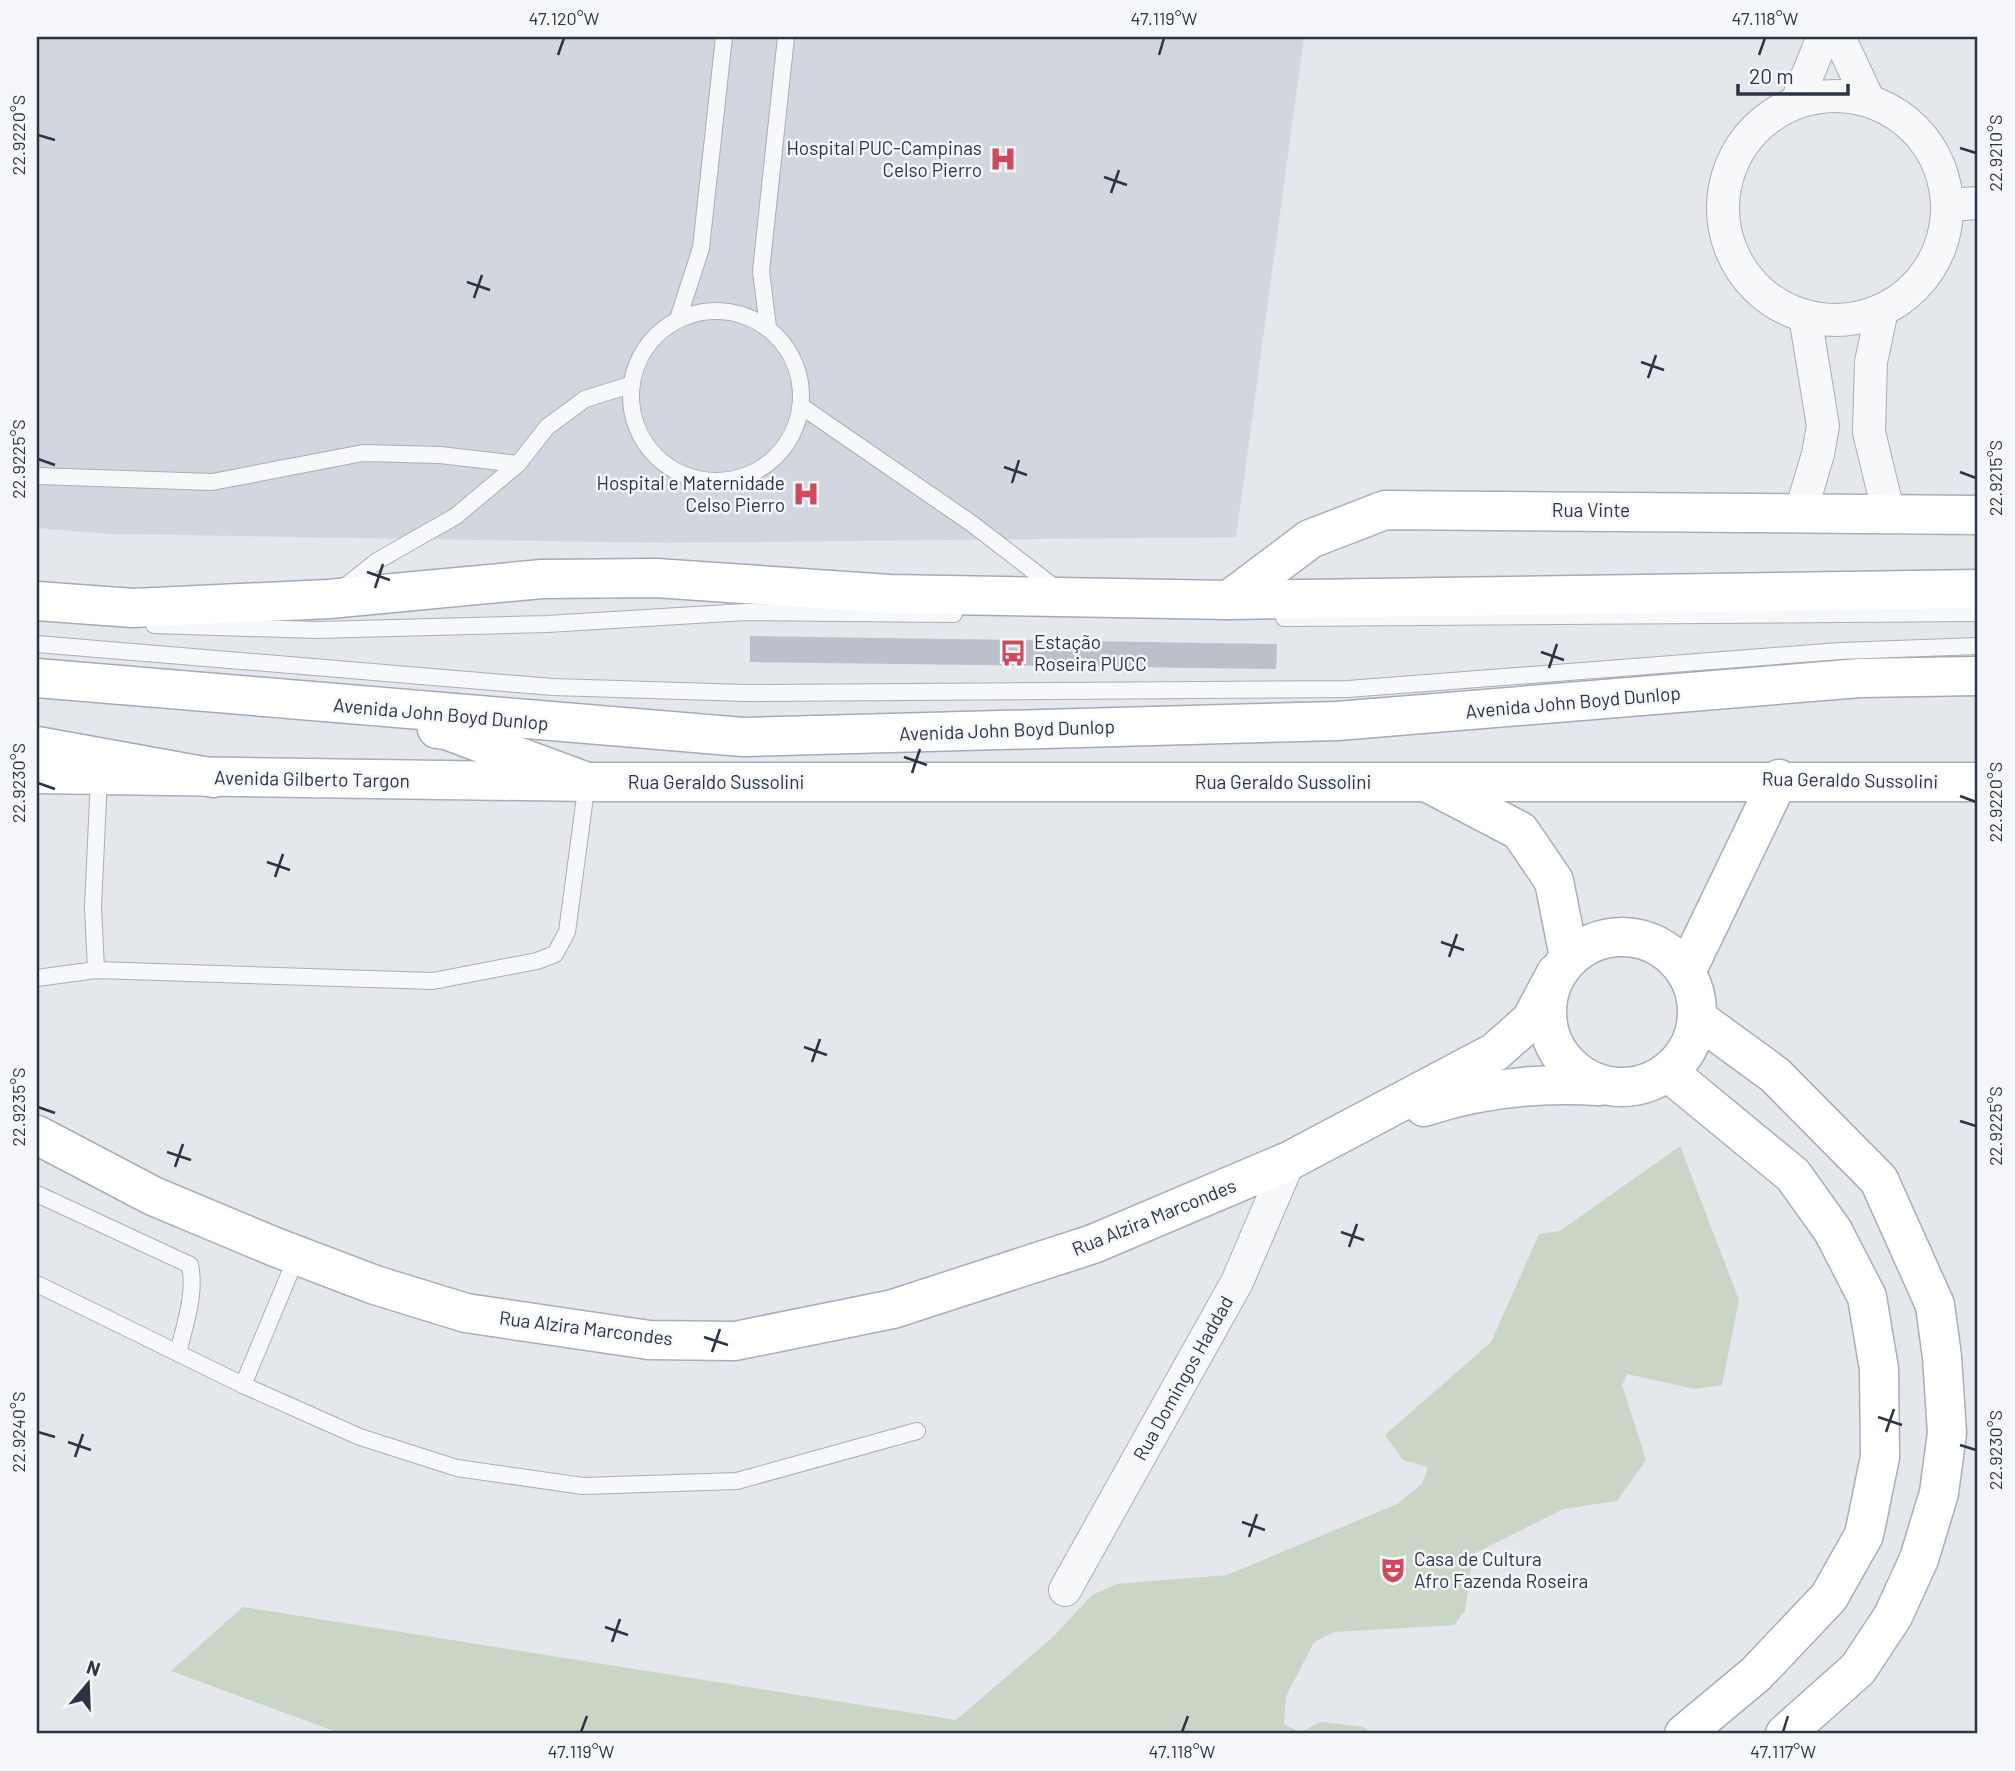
<svg xmlns="http://www.w3.org/2000/svg" width="2015" height="1771" font-family="Barlow,sans-serif">
<style>
.built{fill:#d2d6de}
.green{fill:#c9d6c5}
.building{fill:#bbc0ca}
.lines{fill:none;stroke-linecap:round;stroke-linejoin:round}
.lane-casing{stroke:#a9aeb7;stroke-width:18}
.street-casing{stroke:#a9aeb7;stroke-width:34}
.secondary-casing{stroke:#a9aeb7;stroke-width:41}
.primary-casing{stroke:#a3abb8;stroke-width:41}
.lane{stroke:#f7f8fa;stroke-width:16}
.street{stroke:#f7f8fa;stroke-width:32}
.secondary{stroke:#fff;stroke-width:38}
.primary{stroke:#fff;stroke-width:38}
.ticks{fill:none;stroke:#2b3445;stroke-width:2.5}
.labels{text-anchor:middle;stroke-width:5;stroke-linejoin:round;paint-order:stroke}
.poi-label{font-size:19px;fill:#2b3445;stroke:#f4f6f9;text-anchor:end}
.street-label{font-size:19px;fill:#2b3445;stroke:#f4f6f9}
.neatline{fill:none;stroke:#2b3445;stroke-width:2.5}
.ticks-label{font-size:18px;text-anchor:middle;fill:#2b3445}
</style>
<rect width="100%" height="100%" fill="#e4e7ec"/>
<!-- built -->
<polygon class="built" points="37,37 1304,37 1236,537 670,543 110,534 37,528"/>
<!-- green -->
<polygon class="green" points="1680,1146 1739,1300 1722,1385 1695,1389 1627,1374 1622,1385 1646,1460 1617,1501 1563,1509 1473,1554 1465,1611 1454,1625 1334,1632 1314,1642 1286,1696 1284,1724 1300,1732 1321,1722 1364,1727 1372,1734 342,1734 171,1671 243,1607 956,1720 1053,1637 1092,1595 1117,1584 1227,1575 1397,1504 1422,1484 1428,1467 1403,1460 1385,1435 1491,1342 1539,1234 1560,1231"/>
<!-- building -->
<polygon class="building" points="750,636 1277,644 1276,669 750,662"/>
<g class="lines">
<!-- lane casing -->
<g class="lane-casing">
<g id="lane">
<circle cx="716" cy="396" r="85"/>
<polyline points="678,319 701,248 724,37"/>
<polyline points="768,327 761,271 786,37"/>
<polyline points="801,406 971,523 1058,590"/>
<polyline points="37,476 212,482 363,453 440,455 518,464"/>
<polyline points="342,589 377,561 456,516 518,464 547,427 585,399 630,385"/>
<polyline points="1284,618 1978,613"/>
<polyline points="154,625 316,630 547,624 745,612 954,614"/>
<polyline points="37,644 553,687 746,693 1348,689 1840,651 1978,646"/>
<polyline points="96,970 93,907 99,777"/>
<polyline points="37,978 96,970 433,981 537,961 555,954 567,932 587,782"/>
<path d="M37,1194L190,1265C196,1294 185,1324 178,1353"/>
<polyline points="37,1284 243,1385 360,1437 457,1468 583,1486 737,1481 917,1431"/>
<polyline points="243,1385 297,1256"/>
</g>
</g>
<!-- street casing -->
<g class="street-casing">
<g id="street">
<polyline points="1839,37 1868,99"/>
<circle cx="1835" cy="208" r="112"/>
<polyline points="1797,101 1823,37"/>
<polyline points="1948,205 1978,203"/>
<polyline points="1882,310 1871,362 1869,432 1889,515"/>
<polyline points="1801,511 1818,454 1823,426 1805,316"/>
<polyline points="1065,1590 1237,1282 1289,1161"/>
</g>
</g>
<!-- secondary casing -->
<g class="secondary-casing">
<g id="secondary">
<polyline points="1229,600 1310,539 1385,510 1978,515"/>
<polyline points="37,774 587,782 1978,782"/>
<polyline points="1432,785 1520,831 1554,881 1569,957"/>
<circle cx="1622" cy="1012" r="75"/>
<polyline points="1686,972 1779,779"/>
<polyline points="1697,1018 1775,1075 1879,1180 1935,1305 1942,1357 1947,1433 1939,1493 1919,1559 1893,1616 1858,1669 1785,1734"/>
<polyline points="1668,1072 1793,1175 1833,1231 1867,1297 1879,1369 1880,1457 1864,1535 1829,1597 1756,1674 1684,1734"/>
<path d="M1424,1107C1482,1088 1538,1082 1599,1086"/>
<polyline points="37,1135 153,1196 275,1247 375,1285 466,1313 649,1340 735,1341 893,1309 1093,1244 1289,1161 1495,1052 1531,1020 1556,973"/>
</g>
</g>
<!-- primary casing -->
<g class="primary-casing">
<g id="primary">
<polyline points="37,601 133,608 329,599 542,579 656,578 889,594 1229,600 1978,589"/>
<polyline points="37,678 743,737 1337,721 1860,678 1978,676"/>
<polyline points="437,729 446,730 587,782"/>
<polyline points="37,746 214,778"/>
</g>
</g>
<!-- lane -->
<use href="#lane" class="lane"/>
<!-- street -->
<use href="#street" class="street"/>
<!-- secondary -->
<use href="#secondary" class="secondary"/>
<!-- primary -->
<use href="#primary" class="primary"/>
</g>
<!-- ticks -->
<path class="ticks" d="M558,55L564,38M1159,55L1164,38M1759,55L1765,38M38,135L55,140M1960,148L1976,153M1104,177L1127,185M1111,193L1119,170M467,282L490,290M474,298L482,275M1641,362L1664,370M1648,378L1656,355M38,459L55,465M1004,467L1027,475M1960,472L1976,478M1012,483L1019,460M367,572L390,580M375,588L383,564M1541,652L1564,660M1549,668L1557,644M904,757L927,765M912,773L920,749M38,783L55,789M1960,796L1976,802M267,862L290,870M275,877L283,854M1441,942L1464,950M1449,957L1457,934M804,1047L827,1055M812,1062L820,1039M38,1107L55,1113M1960,1121L1976,1126M167,1152L191,1160M175,1167L183,1144M1341,1232L1364,1240M1349,1247L1357,1224M704,1337L728,1345M712,1352L720,1329M1878,1417L1902,1425M38,1432L55,1437M1886,1432L1894,1409M68,1442L91,1450M1960,1445L1976,1450M75,1457L83,1434M1242,1522L1265,1530M1249,1537L1257,1514M605,1627L628,1635M612,1642L620,1619M581,1732L587,1716M1182,1732L1188,1716M1783,1732L1788,1716"/>
<!-- icons -->
<defs>
<g id="hospital-bare" transform="scale(2.1)"><path d="M-5-5h3v3.5h4V-5h3V5h-3V1.5h-4V5h-3Z" fill="#d1495b" stroke="#f4f6f9" stroke-width="2.5" paint-order="stroke"/></g>
<g id="bus-bare" transform="scale(2.1)"><path d="M-5-6H5V4H4V6H2V4H-2V6H-4V4H-5ZM-3.5-4V0h7V-4ZM-3.5 1.2v1.5H-2V1.2ZM2 1.2v1.5H3.5V1.2Z" fill="#d1495b" stroke="#f4f6f9" stroke-width="2.5" paint-order="stroke"/></g>
<g id="theatre-bare" transform="scale(2.1)"><path d="M-5-5.5Q0-4 5-5.5V0Q5 5 0 6Q-5 5-5 0ZM-3.3-2.5H-1v1.5H-3.3ZM1-2.5H3.3v1.5H1ZM-2.8 1Q0 5.5 2.8 1Z" fill="#d1495b" stroke="#f4f6f9" stroke-width="2.5" paint-order="stroke"/></g>
</defs>
<g fill-rule="evenodd">
<use href="#hospital-bare" x="1003" y="159"/>
<use href="#hospital-bare" x="806" y="494"/>
<use href="#bus-bare" x="1013" y="653"/>
<use href="#theatre-bare" x="1393" y="1570"/>
</g>
<g class="labels">
<!-- poi labels -->
<g class="poi-label">
<text x="982" y="155">Hospital PUC-Campinas<tspan x="982" dy="22">Celso Pierro</tspan></text>
<text x="785" y="490">Hospital e Maternidade<tspan x="785" dy="22">Celso Pierro</tspan></text>
<text x="1034" y="649" text-anchor="start">Estação<tspan x="1034" dy="22">Roseira PUCC</tspan></text>
<text x="1414" y="1566" text-anchor="start">Casa de Cultura<tspan x="1414" dy="22">Afro Fazenda Roseira</tspan></text>
</g>
<!-- street labels -->
<g class="street-label">
<text x="1591" y="517">Rua Vinte</text>
<text transform="translate(1573 702) rotate(-5)" y="7">Avenida John Boyd Dunlop</text>
<text transform="translate(441 714) rotate(5)" y="7">Avenida John Boyd Dunlop</text>
<text transform="translate(1007 730) rotate(-2)" y="7">Avenida John Boyd Dunlop</text>
<text transform="translate(312 779) rotate(1)" y="7">Avenida Gilberto Targon</text>
<text transform="translate(1850 780) rotate(1)" y="7">Rua Geraldo Sussolini</text>
<text x="716" y="789">Rua Geraldo Sussolini</text>
<text x="1283" y="789">Rua Geraldo Sussolini</text>
<text transform="translate(1154 1217) rotate(-22)" y="7">Rua Alzira Marcondes</text>
<text transform="translate(586 1328) rotate(7)" y="7">Rua Alzira Marcondes</text>
<text transform="translate(1183 1378) rotate(-61)" y="7">Rua Domingos Haddad</text>
</g>
</g>
<!-- border -->
<rect width="2015" height="1771" fill="none" stroke="#f4f6f9" stroke-width="77"/>
<!-- north arrow -->
<g transform="translate(88 1684) rotate(19)" stroke="#f4f6f9" stroke-width="5" paint-order="stroke">
<path d="M0-5L12 26L0 18L-12 26Z" fill="#2b3445"/>
<text y="-10" font-size="19" font-weight="bold" text-anchor="middle" fill="#2b3445">N</text>
</g>
<!-- scale -->
<path d="M1738 84v10h110v-10" fill="none" stroke="#2b3445" stroke-width="3.5"/>
<text x="1749" y="84" font-size="21" fill="#2b3445" stroke="#f4f6f9" stroke-width="5" paint-order="stroke">20 m</text>
<rect x="38" y="38" width="1938" height="1694" class="neatline"/>
<g class="ticks-label">
<text x="564" y="25">47.120°W</text>
<text x="1164" y="25">47.119°W</text>
<text x="1765" y="25">47.118°W</text>
<text transform="translate(19 135) rotate(-90)" y="6">22.9220°S</text>
<text transform="translate(1996 153) rotate(-90)" y="6">22.9210°S</text>
<text transform="translate(19 459) rotate(-90)" y="6">22.9225°S</text>
<text transform="translate(1996 478) rotate(-90)" y="6">22.9215°S</text>
<text transform="translate(19 783) rotate(-90)" y="6">22.9230°S</text>
<text transform="translate(1996 802) rotate(-90)" y="6">22.9220°S</text>
<text transform="translate(19 1107) rotate(-90)" y="6">22.9235°S</text>
<text transform="translate(1996 1126) rotate(-90)" y="6">22.9225°S</text>
<text transform="translate(19 1432) rotate(-90)" y="6">22.9240°S</text>
<text transform="translate(1996 1450) rotate(-90)" y="6">22.9230°S</text>
<text x="581" y="1758">47.119°W</text>
<text x="1182" y="1758">47.118°W</text>
<text x="1783" y="1758">47.117°W</text>
</g>
</svg>
